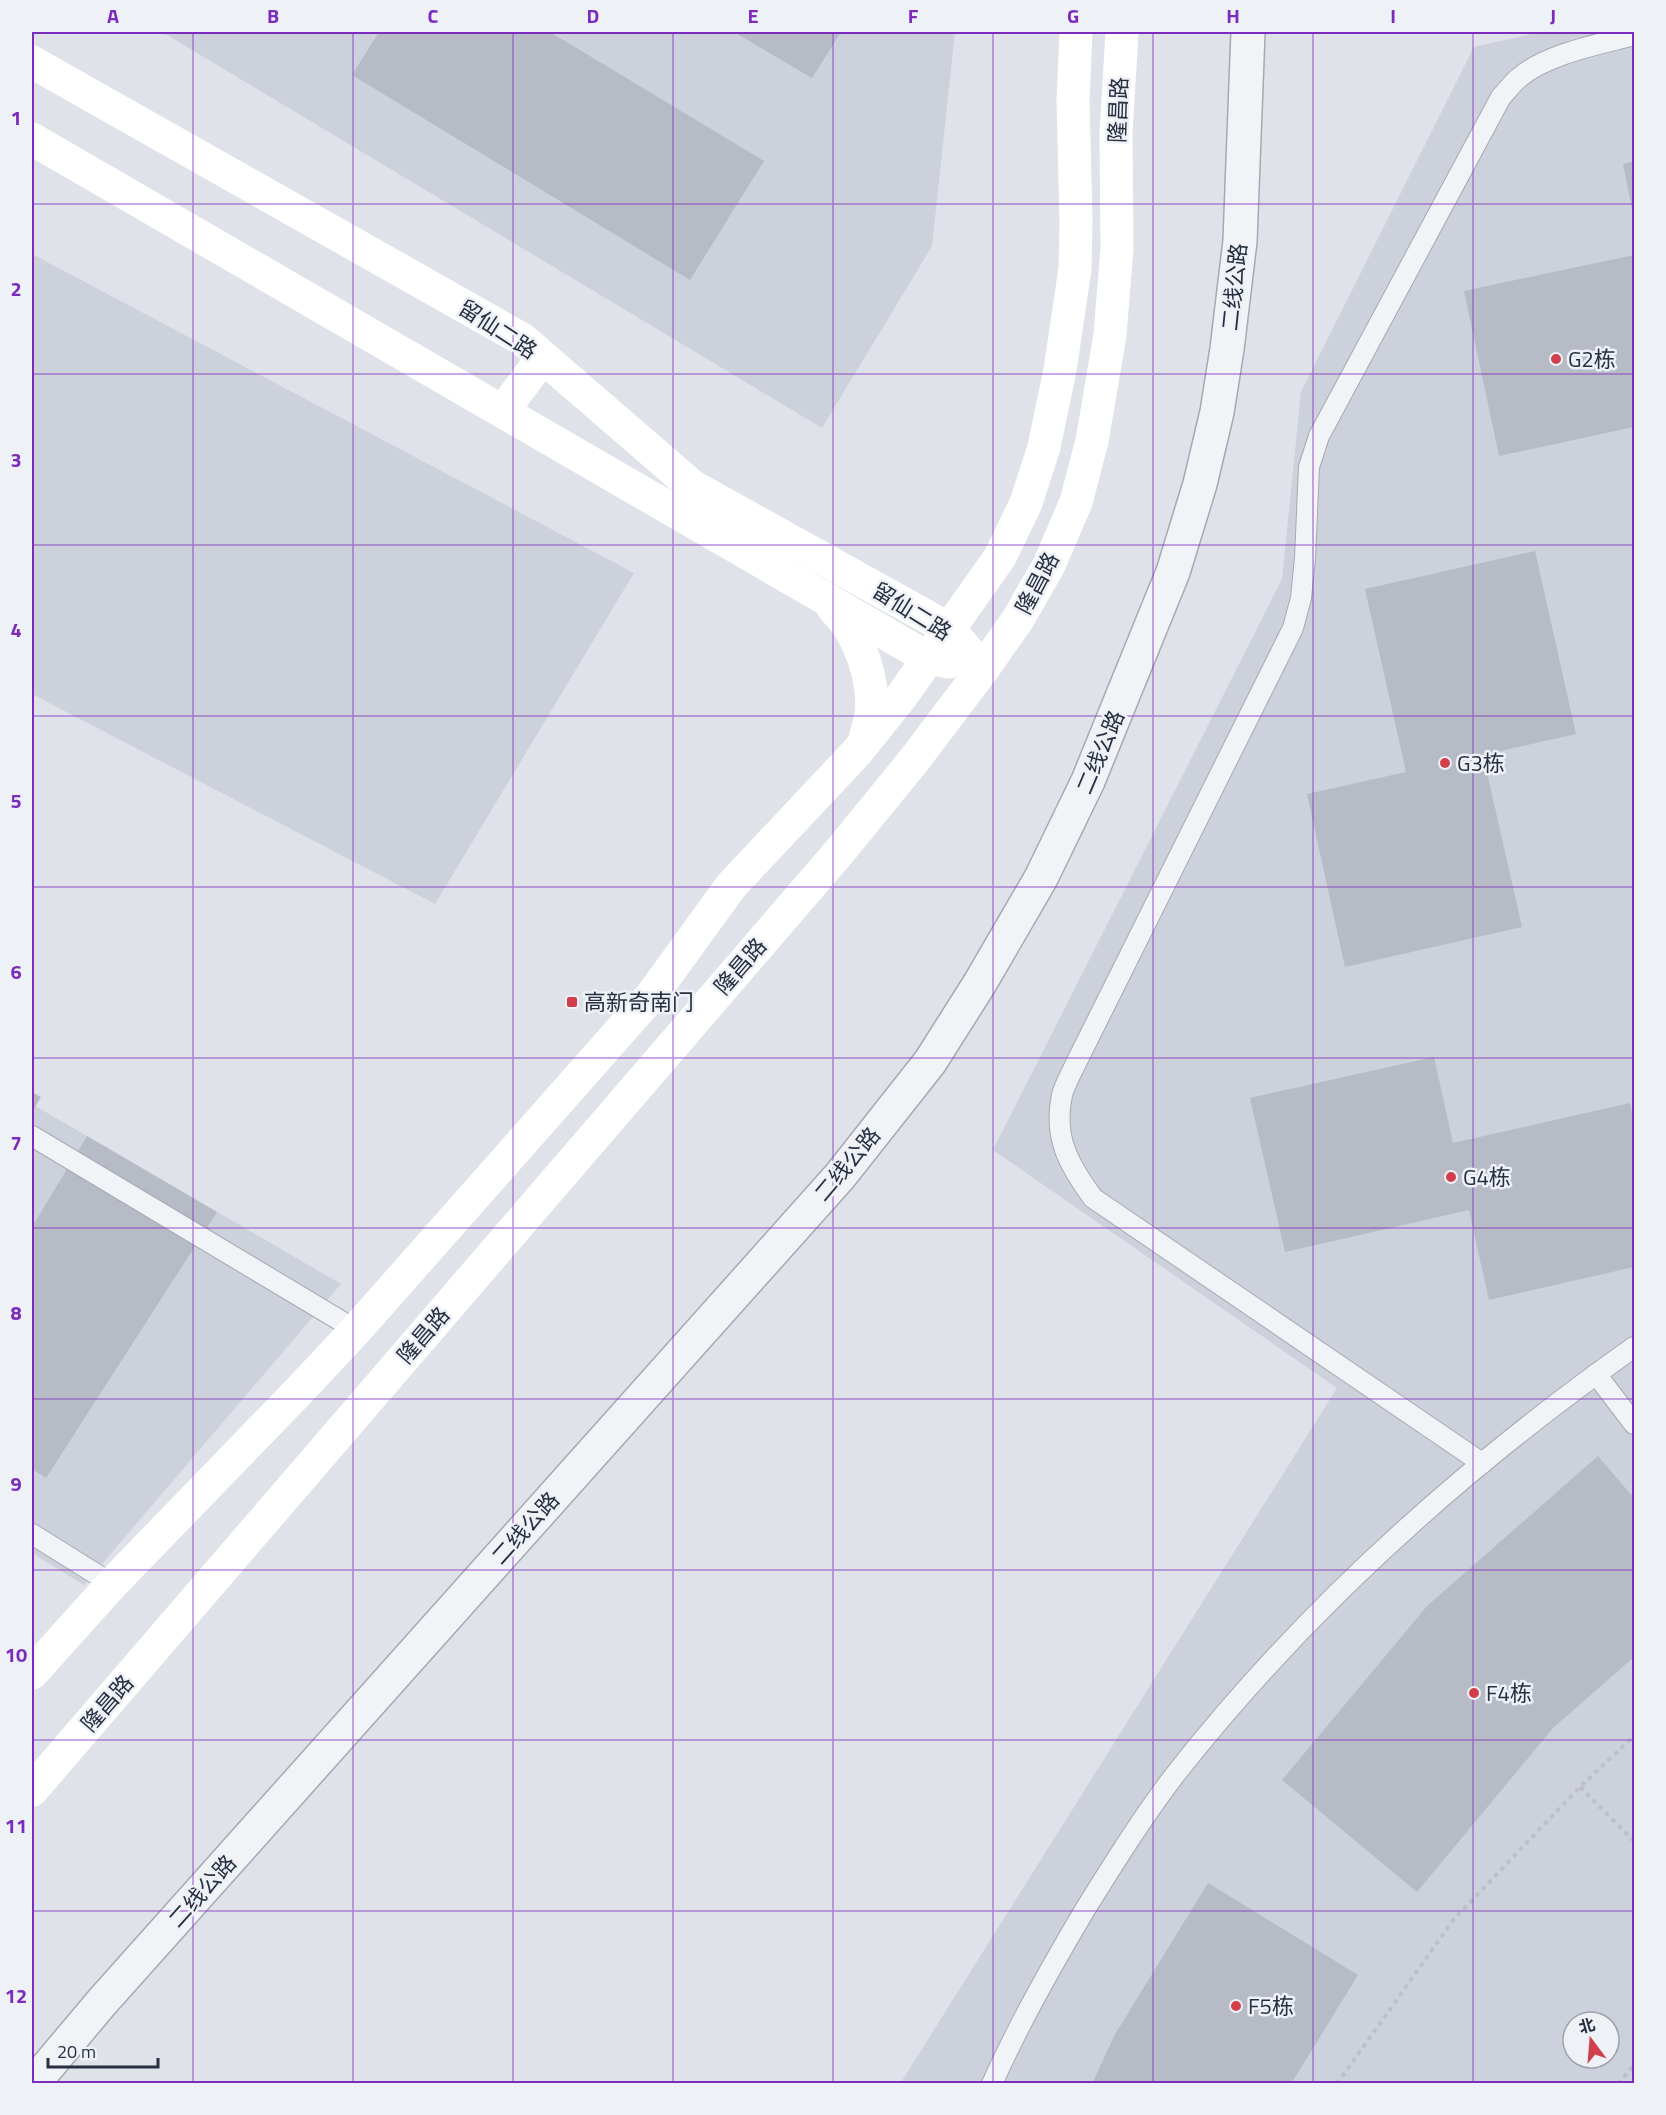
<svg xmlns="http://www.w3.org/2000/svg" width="1666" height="2115" font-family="'Titillium Web','Noto Sans SC',sans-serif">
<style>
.built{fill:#cdd1db;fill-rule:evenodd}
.building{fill:#b6bbc6}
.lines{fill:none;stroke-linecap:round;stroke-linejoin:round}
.lane-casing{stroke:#a4a9b3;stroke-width:22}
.street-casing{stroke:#a4a9b3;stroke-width:36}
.path{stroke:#bdc0c7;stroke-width:4;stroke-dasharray:4.5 4.5;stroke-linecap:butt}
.lane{stroke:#f2f3f7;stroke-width:20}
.street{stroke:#f2f3f7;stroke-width:33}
.secondary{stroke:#fff;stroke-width:33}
.grid{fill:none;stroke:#7b2cbf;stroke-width:1.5;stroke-opacity:0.55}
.poi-dot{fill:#d23f4c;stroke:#eef1f6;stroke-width:2}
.labels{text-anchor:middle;stroke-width:5;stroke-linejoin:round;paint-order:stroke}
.street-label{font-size:22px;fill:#272f40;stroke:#eef1f6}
.poi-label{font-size:22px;fill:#272f40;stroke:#eef1f6;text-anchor:start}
.neatline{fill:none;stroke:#7b2cbf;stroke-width:2}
.grid-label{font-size:20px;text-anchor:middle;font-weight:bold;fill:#7b2cbf}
</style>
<rect width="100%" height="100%" fill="#dfe2e9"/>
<!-- built -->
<g class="built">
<polygon points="162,32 955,32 932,246 822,428"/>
<path d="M1541,32H1634V2083L900,2084L1337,1388L993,1150L1282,579L1301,392L1474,47ZM1573,2022H1609V2058H1573Z"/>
<polygon points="32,254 634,573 435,904 32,694"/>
<polygon points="32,1104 341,1284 84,1585 32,1553"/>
</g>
<!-- building -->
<g class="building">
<polygon points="379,32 550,32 764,161 690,280 352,75"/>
<polygon points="734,32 841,32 812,78"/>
<polygon points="1634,161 1634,214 1633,214 1623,164"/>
<polygon points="1634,255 1634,427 1499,456 1464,291"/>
<polygon points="1535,551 1576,734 1483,755 1522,927 1345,967 1307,794 1406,772 1365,589"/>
<polygon points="1434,1057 1453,1143 1630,1103 1634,1124 1634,1267 1489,1300 1469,1210 1285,1252 1250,1098"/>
<polygon points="32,1092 41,1097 32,1112"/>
<polygon points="87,1136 217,1212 46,1478 32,1469 32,1227"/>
<polygon points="1598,1456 1634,1498 1634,1657 1553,1728 1417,1892 1282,1780 1427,1606"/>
<polygon points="1208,1883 1358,1975 1291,2084 1092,2084 1114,2036"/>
</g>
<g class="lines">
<!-- lane casing -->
<g class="lane-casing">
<g id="lane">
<polyline points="32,1136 356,1330"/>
<polyline points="1596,1374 1634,1424"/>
<path d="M1482,1463L1093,1198C1069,1165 1053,1138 1062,1095C1065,1084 1072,1072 1077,1061L1293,628L1301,598L1305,558L1309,467L1319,436L1501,97C1507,91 1513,82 1520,77C1547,54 1600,44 1634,35"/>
<polyline points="32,1534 112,1584"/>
<path d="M992,2084C1019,2023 1052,1965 1086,1908C1114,1863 1142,1818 1174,1776C1304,1610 1463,1468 1634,1347"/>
</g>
</g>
<!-- street casing -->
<g class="street-casing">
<polyline id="street" points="33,2084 102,2002 840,1176 930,1062 980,983 1041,878 1088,781 1173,572 1200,484 1217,412 1227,349 1240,241 1248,32"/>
</g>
<!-- path -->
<g class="path">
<polyline points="1580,1787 1634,1841"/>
<polyline points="1337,2084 1454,1919 1580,1787 1634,1736"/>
<polyline points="1618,2084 1634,2065"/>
</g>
<!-- lane -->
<use href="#lane" class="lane"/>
<!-- street -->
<use href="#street" class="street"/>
<!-- secondary -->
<g class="secondary">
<polyline points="32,62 522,339 692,486 949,629 983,669"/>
<polyline points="32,139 928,658 949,662"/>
<polyline points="503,411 543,357"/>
<path d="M833,608C859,633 875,679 871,715C869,724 866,734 864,743"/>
<polyline points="32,1673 112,1584 297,1393 356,1330 652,995 731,886 857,752 901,697 1000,557 1026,503 1044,447 1060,370 1075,269 1076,221 1073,100 1076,32"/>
<polyline points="32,1790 840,851 915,759 983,669 1018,619 1049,565 1076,502 1092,441 1110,335 1117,248 1116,133 1122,32"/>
</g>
</g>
<!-- grid -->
<path class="grid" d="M193,32V2084M353,32V2084M513,32V2084M673,32V2084M833,32V2084M993,32V2084M1153,32V2084M1313,32V2084M1473,32V2084M32,204H1634M32,374H1634M32,545H1634M32,716H1634M32,887H1634M32,1058H1634M32,1228H1634M32,1399H1634M32,1570H1634M32,1740H1634M32,1911H1634"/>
<!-- markers -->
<g class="poi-dot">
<circle cx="1556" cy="359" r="6"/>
<circle cx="1445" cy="763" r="6"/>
<rect x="566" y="996" width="12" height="12" rx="3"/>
<circle cx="1451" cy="1177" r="6"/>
<circle cx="1474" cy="1693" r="6"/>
<circle cx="1236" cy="2006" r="6"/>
</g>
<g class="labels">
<!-- street labels -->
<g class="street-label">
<text transform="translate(1118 110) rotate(-88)" y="8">隆昌路</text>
<text transform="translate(1234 287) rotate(-84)" y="8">二线公路</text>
<text transform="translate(498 329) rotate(33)" y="8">留仙二路</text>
<text transform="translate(1037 583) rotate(-62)" y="8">隆昌路</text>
<text transform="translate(912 611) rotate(32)" y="8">留仙二路</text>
<text transform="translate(1100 752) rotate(-67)" y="8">二线公路</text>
<text transform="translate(740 966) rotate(-49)" y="8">隆昌路</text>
<text transform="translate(847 1164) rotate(-50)" y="8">二线公路</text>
<text transform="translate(423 1335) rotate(-49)" y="8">隆昌路</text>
<text transform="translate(525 1528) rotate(-48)" y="8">二线公路</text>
<text transform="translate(107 1703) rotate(-49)" y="8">隆昌路</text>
<text transform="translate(202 1891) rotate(-48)" y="8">二线公路</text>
</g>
<!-- poi labels -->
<g class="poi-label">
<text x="1568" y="367">G2栋</text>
<text x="1457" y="771">G3栋</text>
<text x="584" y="1010">高新奇南门</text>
<text x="1463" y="1185">G4栋</text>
<text x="1486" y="1701">F4栋</text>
<text x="1248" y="2014">F5栋</text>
</g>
</g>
<!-- border -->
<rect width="1666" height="2115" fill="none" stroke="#eef1f6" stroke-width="66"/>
<!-- north arrow -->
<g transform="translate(1591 2040) rotate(344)"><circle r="28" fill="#eef1f6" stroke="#9ea3ad" stroke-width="1.5"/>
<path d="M0-4.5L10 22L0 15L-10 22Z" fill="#d23f4c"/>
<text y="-9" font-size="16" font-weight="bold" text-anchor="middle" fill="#272f40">北</text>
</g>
<!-- scale -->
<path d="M48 2058v9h110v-9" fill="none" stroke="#272f40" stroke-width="3"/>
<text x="57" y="2058" font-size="18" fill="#272f40" stroke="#eef1f6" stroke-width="4.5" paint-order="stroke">20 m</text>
<rect x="33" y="33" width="1600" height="2049" class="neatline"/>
<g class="grid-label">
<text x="113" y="23">A</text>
<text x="273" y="23">B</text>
<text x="433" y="23">C</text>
<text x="593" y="23">D</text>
<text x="753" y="23">E</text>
<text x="913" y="23">F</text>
<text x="1073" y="23">G</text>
<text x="1233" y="23">H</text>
<text x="1393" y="23">I</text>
<text x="1553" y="23">J</text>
<text x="16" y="125">1</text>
<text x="16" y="296">2</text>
<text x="16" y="467">3</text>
<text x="16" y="637">4</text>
<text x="16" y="808">5</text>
<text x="16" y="979">6</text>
<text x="16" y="1150">7</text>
<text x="16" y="1320">8</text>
<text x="16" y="1491">9</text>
<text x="16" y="1662">10</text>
<text x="16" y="1833">11</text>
<text x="16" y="2003">12</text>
</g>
</svg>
